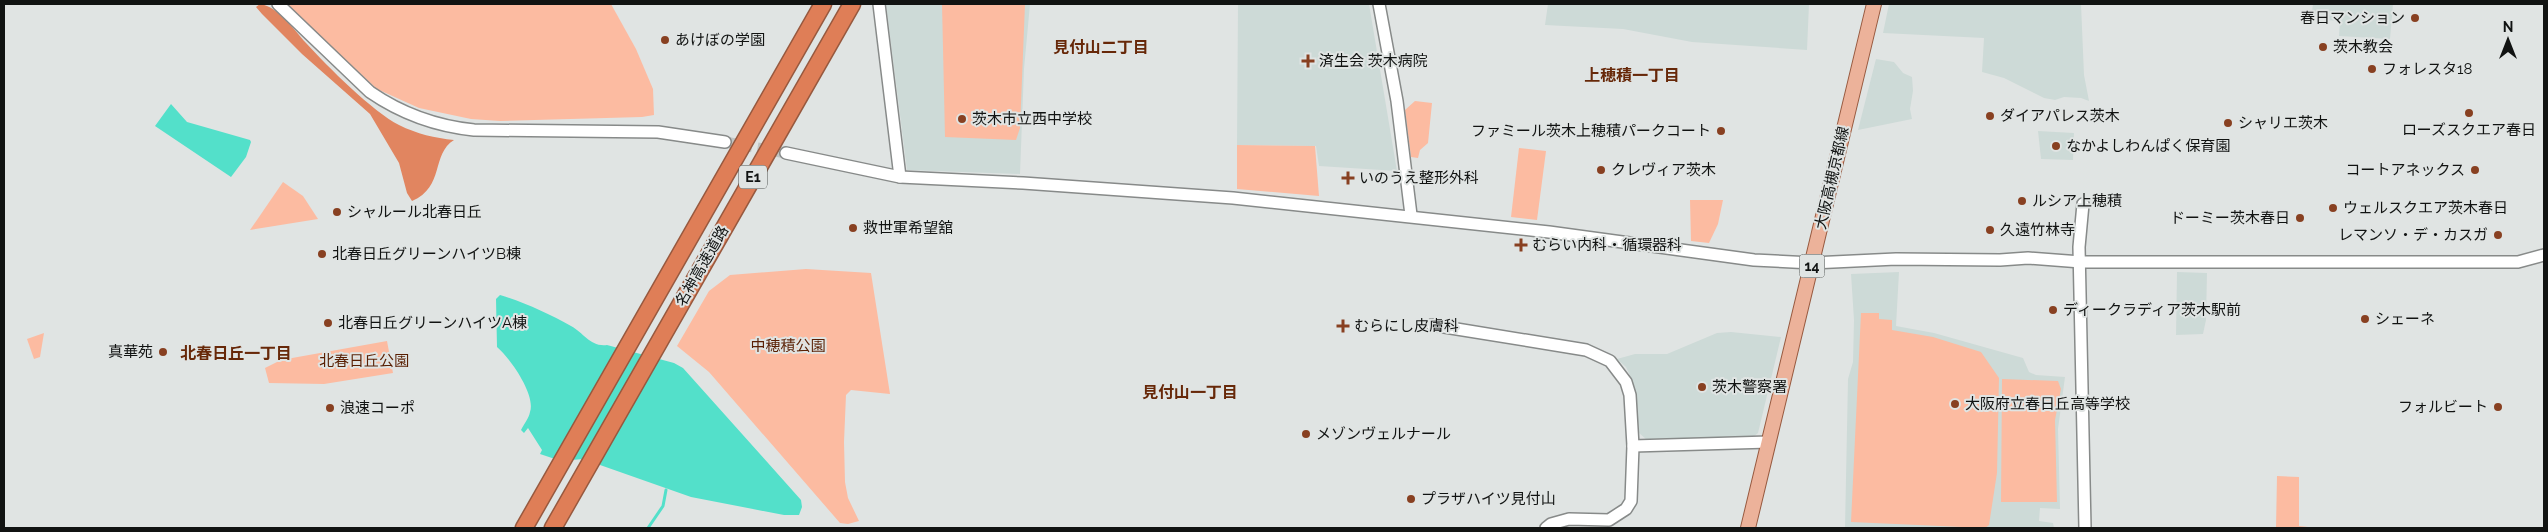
<svg xmlns="http://www.w3.org/2000/svg" width="2548" height="532" font-family="Raleway,'Noto Sans JP',sans-serif">
<style>
.built{fill:#cddad7}
.green{fill:#fcbba1}
.forest{fill:#e18560}
.water{fill:#53e0ca}
.lines{fill:none;stroke-linecap:round;stroke-linejoin:round}
.stream{stroke:#53e0ca;stroke-width:3}
.minor-tunnel{stroke:#c1c5c4;stroke-width:11;stroke-dasharray:11 5.5;stroke-linecap:butt}
.minor-casing{stroke:#878a89;stroke-width:14}
.major-casing{stroke:#97593f;stroke-width:16}
.highway-casing{stroke:#97593f;stroke-width:19}
.minor{stroke:#fff;stroke-width:11}
.major{stroke:#ecb29a;stroke-width:14}
.highway{stroke:#df7e57;stroke-width:16}
.poi-dot{fill:#884021;stroke:#e0e4e3;stroke-width:2}
.labels{text-anchor:middle;stroke-width:4;stroke-linejoin:round;paint-order:stroke}
.shield{fill:#e0e4e3;stroke:#4f5251;stroke-width:1}
.shield-label{font-size:14px;font-weight:bold;fill:#111312}
.poi-label{font-size:15px;fill:#111312;stroke:#e0e4e3;text-anchor:start}
.street-label{font-size:15px;fill:#111312;stroke:#e0e4e3}
.park-label{font-size:15px;fill:#591f03;stroke:#e0e4e3}
.neighbourhood-label{font-size:16px;font-weight:bold;fill:#672809;stroke:#e0e4e3}
</style>
<rect width="100%" height="100%" fill="#e0e4e3"/>
<!-- built -->
<g class="built">
<polygon points="886,4 1030,4 1024,69 1020,174 907,170"/>
<polygon points="1238,4 1369,4 1397,171 1319,166 1316,146 1237,145"/>
<polygon points="1548,4 1809,4 1807,50 1692,42 1623,29 1545,25"/>
<polygon points="1889,4 2081,4 2084,75 2089,101 2081,98 2064,97 2055,100 2044,98 2004,78 1982,72 1984,38 1883,33"/>
<polygon points="2313,4 2393,4 2390,39 2339,36 2340,21 2311,19"/>
<polygon points="1876,59 1894,62 1903,73 1912,77 1913,91 1910,109 1912,119 1858,130"/>
<polygon points="2038,131 2074,133 2073,160 2041,159"/>
<polygon points="1899,272 1896,326 1934,333 2023,358 2029,372 2036,375 2065,377 2058,429 2060,509 2040,508 2039,521 2053,523 2054,528 1845,528 1848,379 1853,362 1854,320 1851,274"/>
<polygon points="2177,272 2207,273 2206,320 2203,334 2176,335"/>
<polygon points="1731,332 1781,337 1758,433 1753,437 1647,440 1638,432 1636,394 1632,380 1626,367 1617,359 1635,354 1667,354 1717,333"/>
</g>
<!-- green -->
<g class="green">
<polygon points="285,4 611,4 636,49 653,89 654,115 642,117 500,121 471,119 419,108 377,89"/>
<polygon points="942,4 1025,4 1020,128 1016,140 945,137"/>
<polygon points="1415,101 1432,103 1428,143 1420,150 1418,158 1411,157 1405,110"/>
<polygon points="1237,145 1315,146 1319,196 1237,189"/>
<polygon points="1519,148 1546,151 1537,220 1511,217"/>
<polygon points="283,182 303,196 318,219 250,230"/>
<polygon points="1690,200 1723,200 1718,224 1709,243 1691,241"/>
<polygon points="806,269 871,273 890,394 851,390 846,395 844,442 845,482 848,498 859,521 848,524 840,523 709,372 677,346 709,291 730,275"/>
<polygon points="1861,313 1879,313 1879,319 1892,320 1892,330 1933,337 1981,352 1999,378 1997,473 1989,525 1985,528 1851,522"/>
<polygon points="44,333 40,357 34,359 27,339"/>
<polygon points="387,341 393,373 324,384 269,383 265,368 281,360"/>
<polygon points="2002,379 2058,381 2061,389 2055,420 2057,502 2001,502"/>
<polygon points="2277,476 2299,477 2299,526 2317,528 2276,528"/>
</g>
<!-- forest -->
<path class="forest" d="M260,4C279,7 294,30 306,43C327,66 373,112 399,125C417,134 435,138 454,140C431,154 445,187 412,201L407,193L399,163L370,114L302,54L262,14L256,7Z"/>
<!-- water -->
<g class="water">
<polygon points="171,104 187,122 250,140 251,142 246,157 231,177 155,126"/>
<path d="M500,295C523,302 550,314 571,326C584,333 590,347 607,345L674,363L683,368L801,500L802,507L799,515H784L691,497L583,459L561,461L540,454L542,450L528,428L524,433L521,430C524,424 529,418 530,412C536,395 510,358 497,347L496,299Z"/>
</g>
<g class="lines">
<!-- stream -->
<polyline class="stream" points="648,528 663,506 666,490"/>
<!-- minor-tunnel -->
<polyline class="minor-tunnel" points="725,142 786,153"/>
<!-- minor casing -->
<g class="minor-casing">
<g id="minor">
<path d="M278,4L370,92C402,114 435,126 474,130L658,132L725,142"/>
<polyline points="879,4 900,177"/>
<polyline points="1379,4 1397,101 1411,215"/>
<polyline points="786,153 900,177 1023,183 1233,198 1549,232 1754,260 1812,263 1896,259 2000,260 2028,258 2081,262 2518,262 2544,255"/>
<polyline points="2083,204 2079,247 2085,528"/>
<polyline points="1432,325 1586,350 1610,361 1626,382 1630,395 1633,446 1631,501 1626,509 1609,520 1569,519 1551,524 1546,528"/>
<polyline points="1633,446 1769,442"/>
</g>
</g>
<!-- major casing -->
<g class="major-casing">
<polyline id="major" points="1748,528 1874,4"/>
</g>
<!-- highway casing -->
<g class="highway-casing">
<g id="highway">
<polyline points="524,528 823,4"/>
<polyline points="553,528 852,4"/>
</g>
</g>
<!-- minor -->
<use href="#minor" class="minor"/>
<!-- major -->
<use href="#major" class="major"/>
<!-- highway -->
<use href="#highway" class="highway"/>
</g>
<!-- markers -->
<g class="poi-dot">
<circle cx="2415" cy="18" r="5"/>
<circle cx="665" cy="40" r="5"/>
<circle cx="2323" cy="47" r="5"/>
<path d="M1305.5 53.5h5v5h5v5h-5v5h-5v-5h-5v-5h5z"/>
<circle cx="2372" cy="69" r="5"/>
<circle cx="2469" cy="113" r="5"/>
<circle cx="1990" cy="116" r="5"/>
<circle cx="962" cy="119" r="5"/>
<circle cx="2228" cy="123" r="5"/>
<circle cx="1721" cy="131" r="5"/>
<circle cx="2056" cy="146" r="5"/>
<circle cx="1601" cy="170" r="5"/>
<circle cx="2475" cy="170" r="5"/>
<path d="M1345.5 170.5h5v5h5v5h-5v5h-5v-5h-5v-5h5z"/>
<circle cx="2022" cy="201" r="5"/>
<circle cx="2333" cy="208" r="5"/>
<circle cx="337" cy="212" r="5"/>
<circle cx="2300" cy="218" r="5"/>
<circle cx="853" cy="228" r="5"/>
<circle cx="1990" cy="230" r="5"/>
<circle cx="2498" cy="235" r="5"/>
<path d="M1518.5 237.5h5v5h5v5h-5v5h-5v-5h-5v-5h5z"/>
<circle cx="322" cy="254" r="5"/>
<circle cx="2053" cy="310" r="5"/>
<circle cx="2365" cy="319" r="5"/>
<circle cx="328" cy="323" r="5"/>
<path d="M1340.5 318.5h5v5h5v5h-5v5h-5v-5h-5v-5h5z"/>
<circle cx="163" cy="352" r="5"/>
<circle cx="1702" cy="387" r="5"/>
<circle cx="1955" cy="404" r="5"/>
<circle cx="2498" cy="407" r="5"/>
<circle cx="330" cy="408" r="5"/>
<circle cx="1306" cy="434" r="5"/>
<circle cx="1411" cy="499" r="5"/>
</g>
<g class="labels">
<!-- shield labels -->
<g class="shield">
<rect x="739" y="165.5" width="28" height="23" rx="4"/>
<rect x="1799.5" y="254.5" width="25" height="23" rx="4"/>
</g>
<g class="shield-label">
<text x="753" y="182">E1</text>
<text x="1812" y="271">14</text>
</g>
<!-- poi labels -->
<g class="poi-label">
<text x="2405" y="23" text-anchor="end">春日マンション</text>
<text x="675" y="45">あけぼの学園</text>
<text x="2333" y="52">茨木教会</text>
<text x="1319" y="66">済生会 茨木病院</text>
<text x="2382" y="74">フォレスタ18</text>
<text x="2000" y="121">ダイアパレス茨木</text>
<text x="972" y="124">茨木市立西中学校</text>
<text x="2238" y="128">シャリエ茨木</text>
<text x="2469" y="135" text-anchor="middle">ローズスクエア春日</text>
<text x="1711" y="136" text-anchor="end">ファミール茨木上穂積パークコート</text>
<text x="2066" y="151">なかよしわんぱく保育園</text>
<text x="1611" y="175">クレヴィア茨木</text>
<text x="2465" y="175" text-anchor="end">コートアネックス</text>
<text x="1359" y="183">いのうえ整形外科</text>
<text x="2032" y="206">ルシア上穂積</text>
<text x="2343" y="213">ウェルスクエア茨木春日</text>
<text x="347" y="217">シャルール北春日丘</text>
<text x="2290" y="223" text-anchor="end">ドーミー茨木春日</text>
<text x="863" y="233">救世軍希望舘</text>
<text x="2000" y="235">久遠竹林寺</text>
<text x="2488" y="240" text-anchor="end">レマンソ・デ・カスガ</text>
<text x="1532" y="250">むらい内科・循環器科</text>
<text x="332" y="259">北春日丘グリーンハイツB棟</text>
<text x="2063" y="315">ディークラディア茨木駅前</text>
<text x="2375" y="324">シェーネ</text>
<text x="338" y="328">北春日丘グリーンハイツA棟</text>
<text x="1354" y="331">むらにし皮膚科</text>
<text x="153" y="357" text-anchor="end">真華苑</text>
<text x="1712" y="392">茨木警察署</text>
<text x="1965" y="409">大阪府立春日丘高等学校</text>
<text x="2488" y="412" text-anchor="end">フォルビート</text>
<text x="340" y="413">浪速コーポ</text>
<text x="1316" y="439">メゾンヴェルナール</text>
<text x="1421" y="504">プラザハイツ見付山</text>
</g>
<!-- street labels -->
<g class="street-label">
<text transform="translate(1832 178) rotate(-77)" y="5">大阪高槻京都線</text>
<text transform="translate(702 266) rotate(-60)" y="5">名神高速道路</text>
</g>
<!-- park labels -->
<g class="park-label">
<text x="788" y="351">中穂積公園</text>
<text x="364" y="366">北春日丘公園</text>
</g>
<!-- neighbourhood labels -->
<g class="neighbourhood-label">
<text x="1101" y="53">見付山二丁目</text>
<text x="1632" y="81">上穂積一丁目</text>
<text x="236" y="359">北春日丘一丁目</text>
<text x="1190" y="398">見付山一丁目</text>
</g>
</g>
<!-- border -->
<rect width="2548" height="532" fill="none" stroke="#111312" stroke-width="10"/>
<!-- north arrow -->
<g transform="translate(2508 40)" stroke="#e0e4e3" stroke-width="4" paint-order="stroke">
<path d="M0-4L9 19L0 12L-9 19Z" fill="#111312"/>
<text y="-8" font-size="14" font-weight="bold" text-anchor="middle" fill="#111312">N</text>
</g>
</svg>
